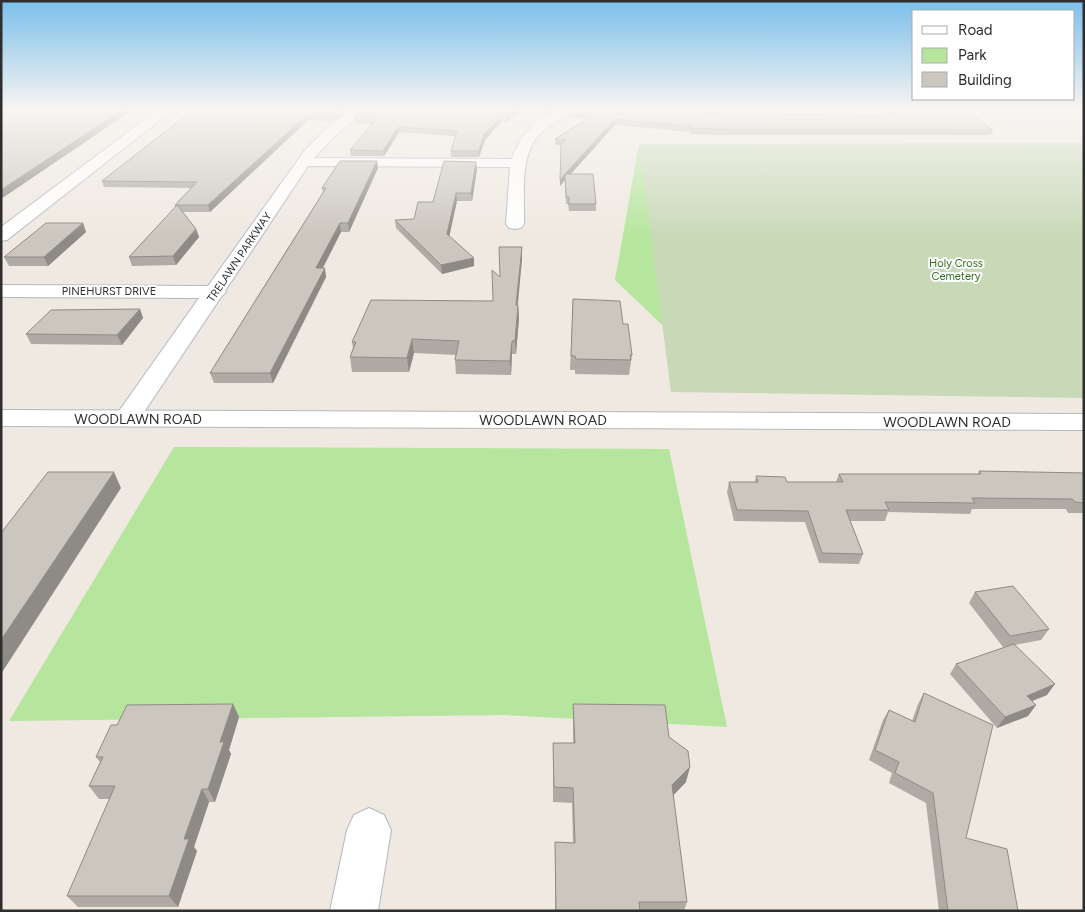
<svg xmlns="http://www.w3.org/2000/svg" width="1085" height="912" font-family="Figtree,sans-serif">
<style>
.green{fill:#b6e59e}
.cemetery{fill:#c8d9b8}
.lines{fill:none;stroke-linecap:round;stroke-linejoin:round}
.street-casing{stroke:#b4b7c1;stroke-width:2}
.secondary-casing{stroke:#b4b7c1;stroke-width:2}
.street{fill:#fff;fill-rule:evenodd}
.secondary{fill:#fff;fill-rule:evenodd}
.wall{fill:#afaba4}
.shaded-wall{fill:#8e8b86}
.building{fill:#cbc7bf;stroke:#8e8b86}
.labels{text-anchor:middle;stroke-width:4;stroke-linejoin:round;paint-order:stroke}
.far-street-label{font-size:11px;fill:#2e2e2e;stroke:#fff}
.far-park-label{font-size:11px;fill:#2c6e1b;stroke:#fff}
.street-label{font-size:14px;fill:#2e2e2e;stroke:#fff}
</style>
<rect width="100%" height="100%" fill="#efe9e1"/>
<!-- green -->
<g class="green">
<polygon points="639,144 670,152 681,343 615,280"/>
<polygon points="174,447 669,449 727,727 505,715 9,721"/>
</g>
<!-- cemetery -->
<polygon class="cemetery" points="1084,143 1084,398 671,392 639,144"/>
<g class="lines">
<!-- street casing -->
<g class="street-casing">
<g id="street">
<polygon points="159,109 174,109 7,240 1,241 1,227"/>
<path d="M355,109H370L338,133L314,158L512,159C517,139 539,114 559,109C564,108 570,109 575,109C566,118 552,123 543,131C518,153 525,194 524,224L521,228L515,229L509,228L506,224L510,167L308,166L225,291L226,292L221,297L136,424L127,426L118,424L114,418L199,298L1,297V285L208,286L305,150L328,127Z"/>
<polygon points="666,109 875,111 900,109 898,115 875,119 729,118 672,113"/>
<polygon points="369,808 384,815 391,830 378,911 330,911 347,830 354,815"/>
</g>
</g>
<!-- secondary casing -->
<g class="secondary-casing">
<polygon id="secondary" points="1,410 1084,414 1084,430 1,426"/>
</g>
<!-- street -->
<use href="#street" class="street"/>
<!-- secondary -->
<use href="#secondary" class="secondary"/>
</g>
<!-- wall -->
<g class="wall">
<polygon points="351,109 333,121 308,120 210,212 183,212 196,229 199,237 176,265 132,266 129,257 176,207 175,205 191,188 104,187 102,181 190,112 189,110"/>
<polygon points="364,109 554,109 545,114 523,110 506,122 502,121 485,140 479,157 451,157 451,151 455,136 399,132 384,156 351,156 350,150 373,124 355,123 354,117"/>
<polygon points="1069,109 1084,109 1084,118"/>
<polygon points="568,112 730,114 993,130 991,135 720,135 690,134 690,132 615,125 571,174 596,204 596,211 569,211 568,204 566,204 565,180 560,186 561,145 555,145 555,139 585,120 568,117"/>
<polygon points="378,168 349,232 341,232 323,268 326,277 273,383 214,383 210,373 323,192 322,188"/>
<polygon points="477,169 472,201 457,201 449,236 474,266 442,274 396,228 395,220 414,219 433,202"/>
<polygon points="83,223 86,232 48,266 9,266 4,257"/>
<polygon points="522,247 522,259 518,305 519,318 516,354 512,354 511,375 456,374 455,360 456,355 414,353 409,372 352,372 350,357 353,348 352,342 493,301 500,277"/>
<polygon points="573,299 623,324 632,355 629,375 575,374 575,370 570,370"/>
<polygon points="140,309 143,318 122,345 31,344 26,334"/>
<polygon points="979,471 1084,473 1084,513 1068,513 1066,509 972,509 970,514 888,512 885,521 850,521 863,554 859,564 819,563 805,522 734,521 727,492 729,482 755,482 756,476 787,482 836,482 839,474 978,474"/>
<polygon points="975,592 1049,629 1041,640 1015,645 1047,695 1032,701 1036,705 1028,716 997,728 950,674 956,664 1008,646 1003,647 969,603"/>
<polygon points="924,693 966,838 1018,911 939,911 926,803 889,783 892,773 869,760 883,720 889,710 912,721 918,704"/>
<polygon points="233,704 239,717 229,750 231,754 215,802 209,802 194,847 197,851 178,907 78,907 67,896 110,799 99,799 89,786 100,762 96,757 117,725"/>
<polygon points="573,704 669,737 686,782 673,795 687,902 684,911 555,911 555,842 573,843 572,803 553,802 553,743 573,743"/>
</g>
<!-- shaded-wall -->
<g class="shaded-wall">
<polygon points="123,109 134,109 1,199 1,190"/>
<polygon points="342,109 351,109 333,121 332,116"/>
<polygon points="516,109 523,109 523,110 506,122 506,116"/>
<polygon points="545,109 554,109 545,114"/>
<polygon points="307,115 308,120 210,212 208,205"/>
<polygon points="502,116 502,121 485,140 479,157 479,151 484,134"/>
<polygon points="615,119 615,125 565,180 565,174"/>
<polygon points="398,127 399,132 384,156 383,151"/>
<polygon points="377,161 378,168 349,232 348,223"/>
<polygon points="476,162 477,169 472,201 471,193"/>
<polygon points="565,174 565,180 560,186 560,180"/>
<polygon points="456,193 457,201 448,242 447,234"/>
<polygon points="83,223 86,232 48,266 44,257"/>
<polygon points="340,223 341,232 318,277 316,268"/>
<polygon points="196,229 199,237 176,265 173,256"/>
<polygon points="522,247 522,259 516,318 516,305"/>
<polygon points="474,258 474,266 442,274 441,265"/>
<polygon points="325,268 326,277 273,383 270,373"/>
<polygon points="518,305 519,318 516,354 515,341"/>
<polygon points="140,309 143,318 122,345 117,335"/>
<polygon points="412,339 414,353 409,372 407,358"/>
<polygon points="512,341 512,354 511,375 510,361"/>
<polygon points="114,472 121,488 1,674 1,640"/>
<polygon points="1055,684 1047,695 1019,706 1027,696"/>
<polygon points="233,704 239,717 229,750 231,754 215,802 208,789 220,742"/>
<polygon points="1036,705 1028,716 997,728 1005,717"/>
<polygon points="690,767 686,782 669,800 672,785"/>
<polygon points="202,789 209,802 194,847 197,851 178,907 169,896 184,839"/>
</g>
<!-- building -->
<g class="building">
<polygon points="10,109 123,109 1,190 1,115"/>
<polygon points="190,109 342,109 332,116 307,115 208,205 175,205 197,182 102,181 193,110 189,110"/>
<polygon points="364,109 516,109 506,116 502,116 484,134 479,151 451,151 457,131 398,127 383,151 350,150 371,125 380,118 354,117"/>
<polygon points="571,109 672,109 730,114 876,115 900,111 901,109 964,109 993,130 720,129 690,128 690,126 615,119 565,174 593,174 596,204 569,204 569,197 566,197 565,174 560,180 561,145 566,140 555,139 593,116 568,112"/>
<polygon points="340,161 377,161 348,223 340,223 316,268 325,268 270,373 210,373 326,188 322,188"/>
<polygon points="444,161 476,162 471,193 456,193 447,234 474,258 441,265 395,220 414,219 418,202 433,202"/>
<polygon points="177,205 196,229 173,256 129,257"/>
<polygon points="46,223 83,223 44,257 4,257"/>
<polygon points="499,247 522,247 516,305 518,305 515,341 512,341 510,361 455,360 459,341 412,339 407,358 350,357 356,342 352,342 371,300 493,301 492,270 500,277"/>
<polygon points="573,299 620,301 623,324 628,324 632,355 630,355 631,360 576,359 575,356 571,356"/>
<polygon points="140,309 117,335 26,334 51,310"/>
<polygon points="979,471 1084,473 1084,503 1075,502 1072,499 972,498 975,503 885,502 889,510 846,510 863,554 822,553 808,511 737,510 729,482 758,482 756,476 785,477 787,482 843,482 839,474 981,474"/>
<polygon points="48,472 114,472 1,640 1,533"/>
<polygon points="1013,586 1049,629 1010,636 975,592"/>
<polygon points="1014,644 1055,684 1027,696 1036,705 1005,717 956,664"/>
<polygon points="924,693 993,725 966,838 1007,849 1018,911 948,911 933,793 895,773 899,762 875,750 889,710 915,722"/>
<polygon points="233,704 220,742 224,742 208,789 202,789 184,839 189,839 169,896 67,896 115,786 89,786 103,757 96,757 111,725 117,725 127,705"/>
<polygon points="573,704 665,705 669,737 688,751 690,767 672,785 687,902 639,902 640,911 556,911 555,842 575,843 573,788 554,787 553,743 575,743"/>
</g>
<!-- sky -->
<linearGradient id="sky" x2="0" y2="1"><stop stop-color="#7abfeb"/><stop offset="0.46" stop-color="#f8f5f2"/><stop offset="1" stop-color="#f8f5f2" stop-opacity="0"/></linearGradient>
<rect width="1085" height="237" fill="url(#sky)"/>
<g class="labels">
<!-- far-street labels -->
<g class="far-street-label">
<text transform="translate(239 257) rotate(-56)" y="4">TRELAWN PARKWAY</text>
<text x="109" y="295">PINEHURST DRIVE</text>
</g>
<!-- far-park labels -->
<g class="far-park-label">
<text x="956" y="267">Holy Cross<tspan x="956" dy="13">Cemetery</tspan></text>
</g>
<!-- street labels -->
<g class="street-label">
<text x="138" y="424">WOODLAWN ROAD</text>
<text x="543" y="425">WOODLAWN ROAD</text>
<text x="947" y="427">WOODLAWN ROAD</text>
</g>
</g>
<!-- border -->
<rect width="1085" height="912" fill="none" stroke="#2e2e2e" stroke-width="5"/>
<!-- legend -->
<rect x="912" y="10" width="162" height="90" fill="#ffffff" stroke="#ababab"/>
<rect x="922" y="26" width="25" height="8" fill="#ffffff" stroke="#ababab"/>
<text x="958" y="35" font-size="15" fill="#2e2e2e">Road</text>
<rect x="922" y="48" width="25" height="15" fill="#b6e59e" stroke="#ababab"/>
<text x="958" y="60" font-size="15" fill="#2e2e2e">Park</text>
<rect x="922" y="72" width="25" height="15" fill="#cbc7bf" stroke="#ababab"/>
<text x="958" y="85" font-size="15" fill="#2e2e2e">Building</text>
</svg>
